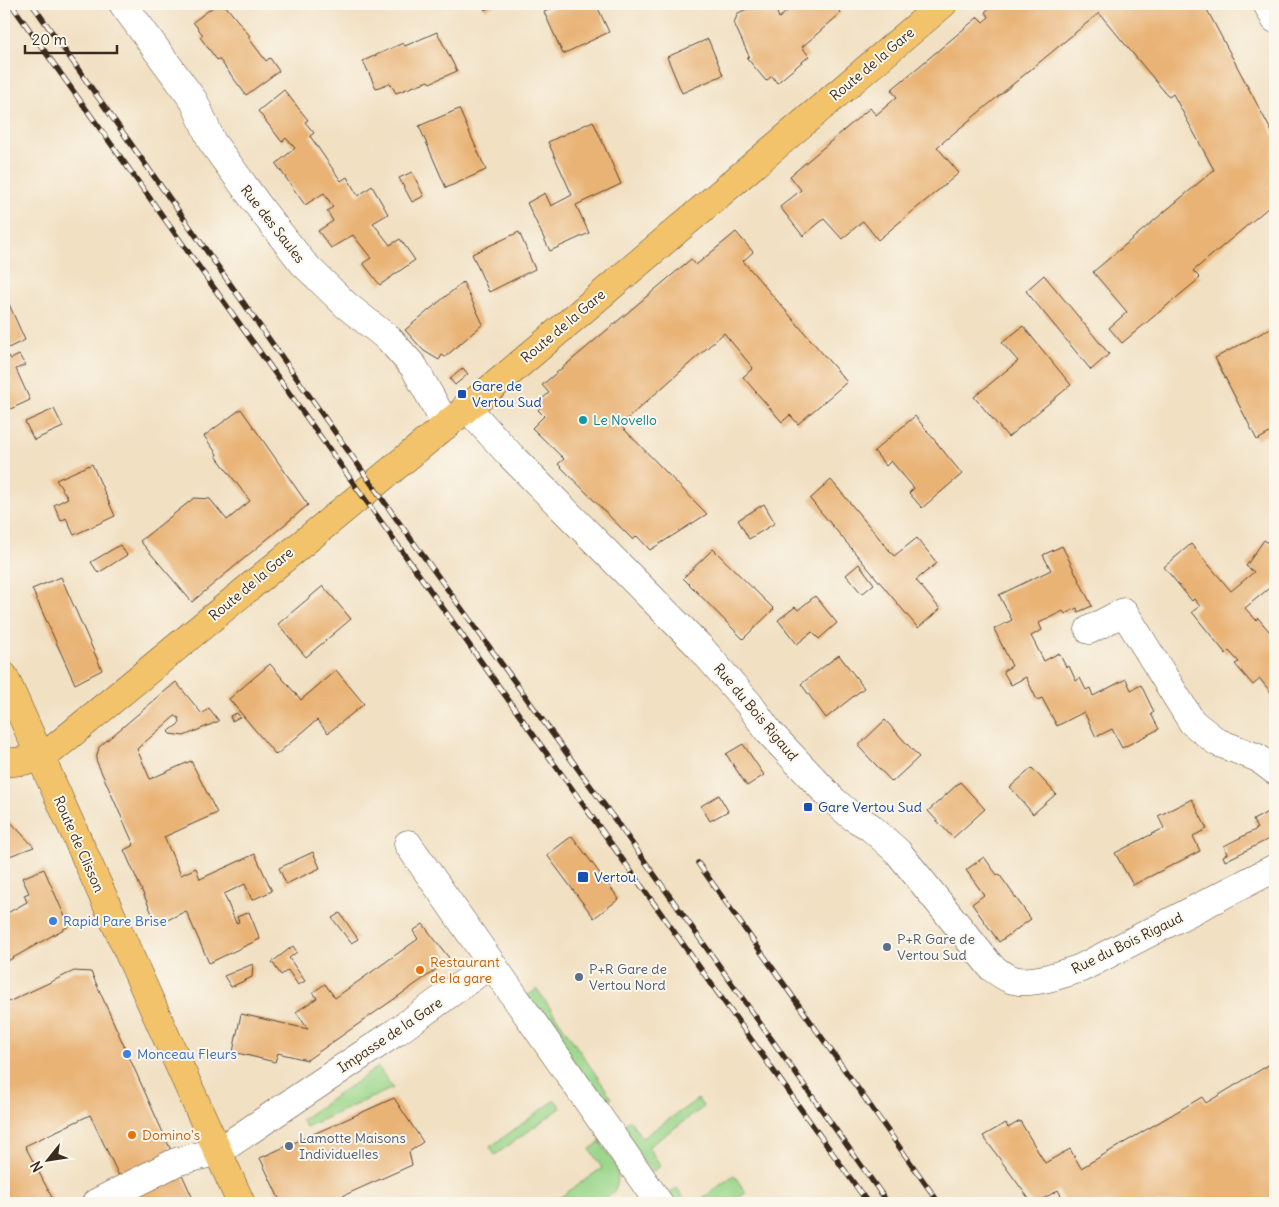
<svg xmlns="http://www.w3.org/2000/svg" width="1279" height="1207" font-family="Delius,sans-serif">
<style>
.green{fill:#9ad68a;stroke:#6a8054}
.building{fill:#e9b376}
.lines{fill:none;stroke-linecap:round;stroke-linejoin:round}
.minor-casing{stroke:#564537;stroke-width:29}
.major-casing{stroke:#564537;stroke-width:29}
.minor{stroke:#fff;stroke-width:28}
.major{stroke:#f2c36a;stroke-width:28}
.rail-casing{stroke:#3b2a1e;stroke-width:5.5}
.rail{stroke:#fbf7ec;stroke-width:4;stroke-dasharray:11;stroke-linecap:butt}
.transit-dot{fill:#1a4fb4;stroke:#fbf7ec;stroke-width:2}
.culture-dot{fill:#0f9aa8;stroke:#fbf7ec;stroke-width:2}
.shop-dot{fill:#3f7fe0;stroke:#fbf7ec;stroke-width:2}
.service-dot{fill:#5c6f8a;stroke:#fbf7ec;stroke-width:2}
.food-dot{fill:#e8710a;stroke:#fbf7ec;stroke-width:2}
.labels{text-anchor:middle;stroke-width:4;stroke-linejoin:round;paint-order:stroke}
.street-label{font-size:14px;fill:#3b2a1e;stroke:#fbf7ec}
.transit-label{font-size:14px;fill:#164399;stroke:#fbf7ec;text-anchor:start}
.culture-label{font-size:14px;fill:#0d838f;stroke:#fbf7ec;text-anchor:start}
.shop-label{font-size:14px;fill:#366cbe;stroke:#fbf7ec;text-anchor:start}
.service-label{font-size:14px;fill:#4e5e75;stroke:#fbf7ec;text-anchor:start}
.food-label{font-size:14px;fill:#c56008;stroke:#fbf7ec;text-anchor:start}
</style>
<rect width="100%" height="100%" fill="#fbf7ec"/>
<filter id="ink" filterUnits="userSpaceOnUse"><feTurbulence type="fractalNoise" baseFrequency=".02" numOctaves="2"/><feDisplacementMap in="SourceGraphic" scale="10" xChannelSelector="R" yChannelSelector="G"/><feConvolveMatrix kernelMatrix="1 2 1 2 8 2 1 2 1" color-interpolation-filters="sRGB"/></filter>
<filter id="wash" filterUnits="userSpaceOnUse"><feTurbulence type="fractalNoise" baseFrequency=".0096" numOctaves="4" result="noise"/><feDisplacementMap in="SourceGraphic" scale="20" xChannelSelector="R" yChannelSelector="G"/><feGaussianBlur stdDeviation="1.12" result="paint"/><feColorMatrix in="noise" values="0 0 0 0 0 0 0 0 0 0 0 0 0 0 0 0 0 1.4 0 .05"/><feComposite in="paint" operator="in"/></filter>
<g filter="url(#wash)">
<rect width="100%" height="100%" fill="#f1e0c2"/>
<!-- green -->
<g class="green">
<polygon points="537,989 612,1098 604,1104 527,996"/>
<polygon points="378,1067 393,1088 306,1127 301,1120"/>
<polygon points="698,1099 704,1107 648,1147 661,1166 651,1173 620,1127 630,1120 642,1138"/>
<polygon points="555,1100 561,1108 495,1155 490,1147"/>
<path d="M600,1142C610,1158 625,1172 614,1191C611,1195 604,1202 599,1203C592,1205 562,1203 552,1203L602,1168L590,1149Z"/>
<polygon points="734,1175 746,1193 730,1203 696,1203"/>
<polygon points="677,1188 687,1203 674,1203 668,1195"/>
</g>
<g id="blocks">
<!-- building -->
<g class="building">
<polygon points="217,4 224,4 250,36 248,37 266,61 270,58 279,71 246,95 219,59 217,60 200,37 203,35 193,22"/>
<polygon points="482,4 498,4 485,10"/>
<polygon points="562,4 596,4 609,32 563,54 544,12"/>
<polygon points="758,4 774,4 779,18 796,4 833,4 841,13 802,47 809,56 777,83 772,76 766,81 747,58 749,56 734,23 738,13"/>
<polygon points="994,4 1204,4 1275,138 1275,202 1193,271 1200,278 1122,343 1109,328 1127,312 1093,272 1214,170 1173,94 1169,97 1099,13 937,147 959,173 878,240 863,221 842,239 824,219 803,236 780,207 801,190 790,176 870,108 876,115 897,97 891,90 978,17 983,22 989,17 985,12"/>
<polygon points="437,32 457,71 430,83 428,81 396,93 390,83 376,88 363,61 403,43 405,46"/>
<polygon points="708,39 723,75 682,93 667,57"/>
<polygon points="284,90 308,120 305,122 314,133 310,136 341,181 347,177 358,196 372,186 388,214 373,223 390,245 400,239 415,260 380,285 363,263 371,258 353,235 331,248 318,231 333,221 327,211 333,207 324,193 305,205 276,164 295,148 286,138 282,142 258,111"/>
<polygon points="459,109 486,170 446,188 419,126"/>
<polygon points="593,121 621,184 576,205 589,233 550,251 527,203 545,193 551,206 572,195 548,142"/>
<polygon points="412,172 424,196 412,202 399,178"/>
<polygon points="519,232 535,269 489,292 472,254"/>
<polygon points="736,232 753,252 743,261 847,382 798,424 790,415 782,422 743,377 753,368 724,333 620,425 707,514 650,550 637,536 633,540 558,464 564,459 532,428 544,416 538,410 541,407 537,403 549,393 542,385 691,259 696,265"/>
<polygon points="1044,275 1109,354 1091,370 1026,291"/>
<polygon points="463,282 483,324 445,357 442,355 439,360 424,351 405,330"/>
<polygon points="4,293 25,340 4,350"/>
<polygon points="1023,326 1071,385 1008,437 974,397 1018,361 1002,343"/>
<polygon points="1275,326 1275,430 1257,440 1215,358"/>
<polygon points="19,355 25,365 16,369 30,400 4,412 4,358 9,356 11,359"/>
<polygon points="463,368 468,374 455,385 450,379"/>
<polygon points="54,409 63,427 34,440 25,422"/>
<polygon points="241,409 308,505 192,602 140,541 194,498 210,499 227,520 250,501 216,456 217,454 204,436"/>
<polygon points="915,416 962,474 922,508 909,493 914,488 891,461 886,466 874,451"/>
<polygon points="92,464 115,516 74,535 66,518 61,521 54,505 68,498 56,480"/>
<polygon points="831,480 894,556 917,538 937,563 916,580 940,609 918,628 810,499"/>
<polygon points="764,504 775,523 749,539 738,520"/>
<polygon points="1264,540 1275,548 1275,587 1273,585 1245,608 1256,620 1258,618 1275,638 1273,641 1275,644 1275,691 1272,694 1260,679 1253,685 1235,664 1239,662 1229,651 1226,654 1192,612 1200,606 1194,599 1192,601 1164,567 1191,544 1231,591 1254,572 1246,566"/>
<polygon points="120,545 127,555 98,573 91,562"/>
<polygon points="1062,546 1092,606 1078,612 1077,608 1065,614 1063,611 1039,623 1042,630 1031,636 1044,661 1059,653 1066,667 1069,666 1076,681 1080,678 1086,690 1090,688 1093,696 1126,679 1131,690 1141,685 1154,712 1151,714 1159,729 1122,748 1112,729 1096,737 1084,712 1057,726 1042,698 1037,700 1026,677 1011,685 1003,671 1012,666 994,629 1012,620 999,595 1051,570 1043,555"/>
<polygon points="713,549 774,609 743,639 683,578"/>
<polygon points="859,564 874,584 862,594 846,575"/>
<polygon points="61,577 102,670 75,684 32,589"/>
<polygon points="323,586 351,619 306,657 278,624"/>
<polygon points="815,596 837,623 819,639 812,632 797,644 778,620 795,607 798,610"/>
<polygon points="839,655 864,688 826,718 801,684"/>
<polygon points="270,664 301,700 336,670 364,704 328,733 317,720 276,755 229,699"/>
<polygon points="176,682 202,714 209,708 219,721 184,736 170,734 168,732 180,723 179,718 175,716 137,749 150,779 191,761 217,813 164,837 181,875 196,868 200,879 255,854 272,891 252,900 245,884 224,894 236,923 239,922 237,917 249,912 260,939 209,963 186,911 157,925 124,850 134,845 96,760 99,747"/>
<polygon points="237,713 240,717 232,721 230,716"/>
<polygon points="885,720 919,757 892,782 858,746"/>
<polygon points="743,744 764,775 747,786 726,754"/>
<polygon points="1032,768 1056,794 1033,814 1010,787"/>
<polygon points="960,782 985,809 953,838 928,811"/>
<polygon points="719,795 728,811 710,821 701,806"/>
<polygon points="1192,799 1207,829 1193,836 1200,851 1133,885 1115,853 1164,828 1158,816"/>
<polygon points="1275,808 1275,836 1225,861 1223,856 1227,854 1224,846 1257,829 1253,820"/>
<polygon points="9,820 34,847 4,858 4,825"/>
<polygon points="572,836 619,899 594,918 547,855"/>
<polygon points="313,852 320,868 286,884 279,868"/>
<polygon points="984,857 997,875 999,874 1031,919 999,942 972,904 984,895 966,870"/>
<polygon points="44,869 69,926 4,963 4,915 27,902 24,895 29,893 22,878"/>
<polygon points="340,913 358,939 351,943 332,918"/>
<polygon points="423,924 449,958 440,967 307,1060 278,1053 275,1062 233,1052 241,1014 308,1029 296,1012 317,998 313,992 325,984 335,998 418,939 413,931"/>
<polygon points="293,946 297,952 289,958 305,981 298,985 288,970 281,975 272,962"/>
<polygon points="253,964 252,977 231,987 224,976"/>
<polygon points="74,971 91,972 173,1155 121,1180 90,1115 25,1146 55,1203 4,1203 4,1004"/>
<polygon points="1275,1061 1275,1203 1065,1203 1058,1190 1036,1203 1032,1203 983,1136 1006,1123 1008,1128 1020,1121 1045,1163 1070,1149 1081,1168 1202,1097 1206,1103"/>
<polygon points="394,1098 423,1142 409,1152 412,1165 327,1203 281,1203 260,1158"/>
<polygon points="179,1168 195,1203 129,1203 125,1195"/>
</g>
</g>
</g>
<g filter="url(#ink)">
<use href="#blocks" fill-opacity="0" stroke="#564537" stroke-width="1"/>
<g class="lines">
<!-- minor casing -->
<g class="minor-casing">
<g id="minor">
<polyline points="123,4 194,101 212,142 263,212 303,263 346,305 389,339 414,367 439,412 448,424"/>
<polyline points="1267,4 1275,19"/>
<path d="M466,407L512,457L699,646L749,704L769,732L834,801L853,817L869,826L898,852L992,968C999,972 1005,978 1013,980C1032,985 1063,974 1081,968L1275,868"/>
<polyline points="1089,630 1124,612 1192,722 1217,742 1258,758 1275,771"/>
<polyline points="408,844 659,1203"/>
<polyline points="96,1203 176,1162 219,1151 396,1032 491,964"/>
</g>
</g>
<!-- major casing -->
<g class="major-casing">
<g id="major">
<polyline points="4,676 241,1203"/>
<polyline points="41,759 508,374 943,4"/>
<polyline points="4,763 41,759"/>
</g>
</g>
<!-- minor -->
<use href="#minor" class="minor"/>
<!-- major -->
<use href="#major" class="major"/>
<!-- rail casing -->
<g class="rail-casing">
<g id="rail">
<polyline points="11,4 868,1203"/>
<polyline points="32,4 395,517 634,846 888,1203"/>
<polyline points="698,863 939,1203"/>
</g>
</g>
<!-- rail -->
<use href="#rail" class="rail"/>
</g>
</g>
<!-- markers -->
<g class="transit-dot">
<rect x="457" y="389" width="10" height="10" rx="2.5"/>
<rect x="803" y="802" width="10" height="10" rx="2.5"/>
<rect x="577" y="871" width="12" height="12" rx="2.5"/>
</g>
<circle class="culture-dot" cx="583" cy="420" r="5"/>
<g class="shop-dot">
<circle cx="53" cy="921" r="5"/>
<circle cx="127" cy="1054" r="5"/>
</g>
<g class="service-dot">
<circle cx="887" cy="947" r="5"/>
<circle cx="579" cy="977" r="5"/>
<circle cx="289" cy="1146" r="5"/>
</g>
<g class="food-dot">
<circle cx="420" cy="970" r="5"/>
<circle cx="132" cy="1135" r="5"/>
</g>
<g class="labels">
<!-- street labels -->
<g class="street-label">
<text transform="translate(872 64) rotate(-40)" y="5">Route de la Gare</text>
<text transform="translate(273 224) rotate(52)" y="5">Rue des Saules</text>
<text transform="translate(563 326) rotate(-40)" y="5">Route de la Gare</text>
<text transform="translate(251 584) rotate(-40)" y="5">Route de la Gare</text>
<text transform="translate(756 712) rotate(50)" y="5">Rue du Bois Rigaud</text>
<text transform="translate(79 844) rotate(66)" y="5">Route de Clisson</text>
<text transform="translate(1127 943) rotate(-26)" y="5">Rue du Bois Rigaud</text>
<text transform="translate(390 1035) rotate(-34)" y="5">Impasse de la Gare</text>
</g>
<!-- transit labels -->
<g class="transit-label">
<text x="472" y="391">Gare de<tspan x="472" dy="16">Vertou Sud</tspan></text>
<text x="818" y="812">Gare Vertou Sud</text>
<text x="594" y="882">Vertou</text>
</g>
<!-- culture labels -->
<g class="culture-label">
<text x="593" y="425">Le Novello</text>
</g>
<!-- shop labels -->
<g class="shop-label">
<text x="63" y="926">Rapid Pare Brise</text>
<text x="137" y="1059">Monceau Fleurs</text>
</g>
<!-- service labels -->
<g class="service-label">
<text x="897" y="944">P+R Gare de<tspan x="897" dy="16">Vertou Sud</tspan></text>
<text x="589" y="974">P+R Gare de<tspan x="589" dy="16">Vertou Nord</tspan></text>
<text x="299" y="1143">Lamotte Maisons<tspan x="299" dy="16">Individuelles</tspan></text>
</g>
<!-- food labels -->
<g class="food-label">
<text x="430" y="967">Restaurant<tspan x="430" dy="16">de la gare</tspan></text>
<text x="142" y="1140">Domino's</text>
</g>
</g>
<!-- margin -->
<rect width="1279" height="1207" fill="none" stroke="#fbf7ec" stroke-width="20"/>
<!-- north arrow -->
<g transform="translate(48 1160) rotate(240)" stroke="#fbf7ec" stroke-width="4" paint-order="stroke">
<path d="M0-4L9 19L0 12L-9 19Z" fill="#3b2a1e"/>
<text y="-8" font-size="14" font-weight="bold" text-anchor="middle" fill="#3b2a1e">N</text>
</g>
<!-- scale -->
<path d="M25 45v8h92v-8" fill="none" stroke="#3b2a1e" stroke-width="2.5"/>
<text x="32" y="45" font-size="15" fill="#3b2a1e" stroke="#fbf7ec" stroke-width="4" paint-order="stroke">20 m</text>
</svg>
